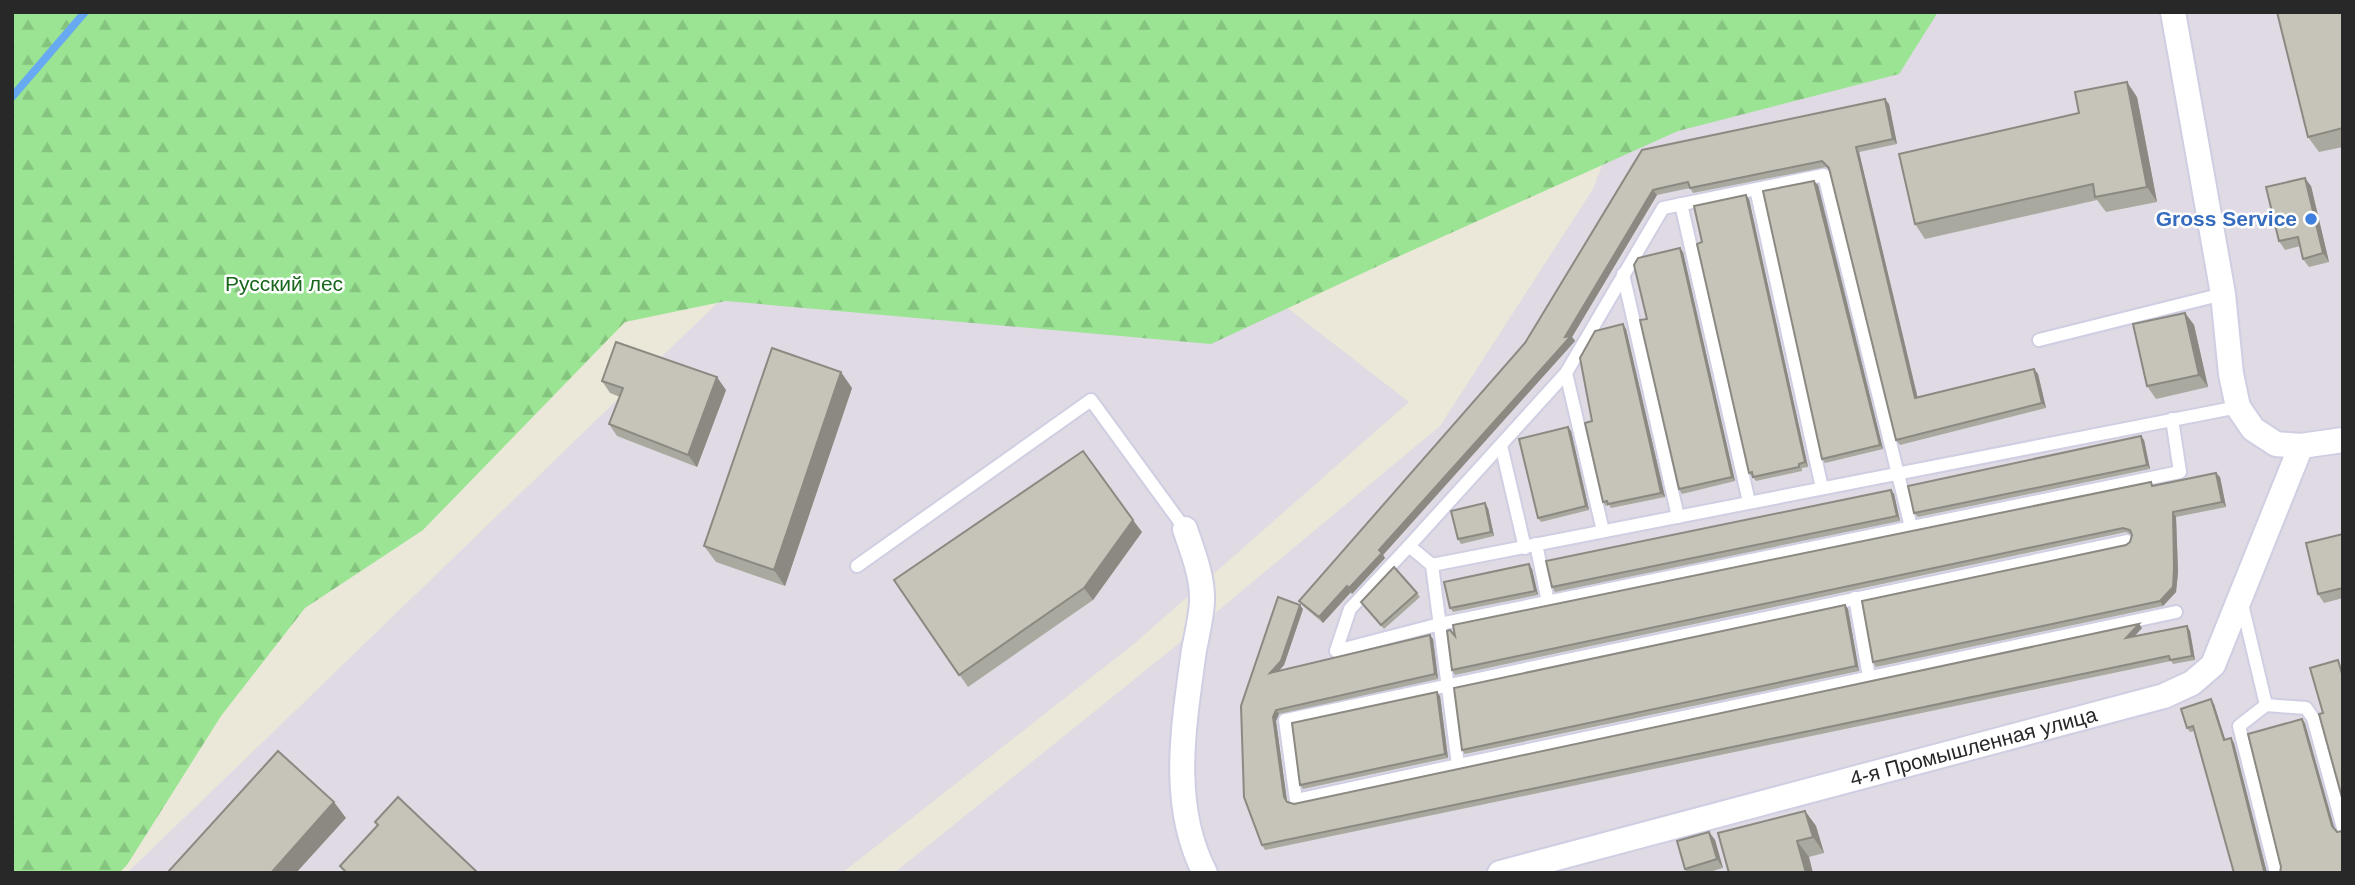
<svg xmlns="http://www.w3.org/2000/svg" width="2355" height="885" font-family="Helvetica,sans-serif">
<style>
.industrial{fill:#dfdae3}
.forest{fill:url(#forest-firs)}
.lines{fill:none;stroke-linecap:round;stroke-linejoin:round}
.stream{stroke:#68aaf1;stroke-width:8}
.service-casing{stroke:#cfcee2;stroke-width:16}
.minor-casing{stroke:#cfcee2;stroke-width:28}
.service{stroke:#fff;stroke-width:12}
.minor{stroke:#fff;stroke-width:24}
.wall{fill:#aaa99f}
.shaded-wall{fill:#8b8982}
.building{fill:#c6c4b9;stroke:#8b8982;stroke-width:2}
.shop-dot{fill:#3f7fe0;stroke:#fff;stroke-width:2.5}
.labels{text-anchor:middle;stroke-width:5;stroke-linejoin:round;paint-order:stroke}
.shop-label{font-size:21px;font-weight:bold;fill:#366cbe;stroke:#fff;text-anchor:end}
.park-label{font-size:21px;fill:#17661b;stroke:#fff}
.street-label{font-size:21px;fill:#282828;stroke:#fff}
</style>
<defs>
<pattern id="forest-firs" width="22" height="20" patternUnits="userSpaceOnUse" patternTransform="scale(1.75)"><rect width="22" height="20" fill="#9ae493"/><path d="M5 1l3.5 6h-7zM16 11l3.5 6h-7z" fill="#85c47f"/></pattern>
</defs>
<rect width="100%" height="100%" fill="#ebe8d9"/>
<!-- industrial -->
<g class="industrial">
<polygon points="1661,12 2343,12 2343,873 894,873 1172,649 1440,426 1593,189"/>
<polygon points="968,61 1409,402 1135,643 842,873 127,873"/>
</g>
<!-- forest -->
<polygon class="forest" points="12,12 1938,12 1899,74 1678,131 1393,259 1211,344 726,301 625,322 423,530 305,608 221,716 127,865 119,873 12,873"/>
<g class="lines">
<!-- stream -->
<polyline class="stream" points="12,97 85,12"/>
<!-- service casing -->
<g class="service-casing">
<g id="service">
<polyline points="1756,189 1822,488"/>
<polyline points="1681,204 1749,502"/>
<polyline points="1623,274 1678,517"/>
<polyline points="2039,340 2223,294"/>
<polyline points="1566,373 1603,531"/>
<polyline points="1501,445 1525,548"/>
<polyline points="1536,544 1548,602"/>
<polyline points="1409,546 1566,373 1663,208 1824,175 1911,527"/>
<polyline points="1432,565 1409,546 1350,609 1336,651 1440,624 2180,472 2172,419"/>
<polyline points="857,566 1091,400 1185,529"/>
<polyline points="1855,598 1869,677"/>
<polyline points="2242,604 2266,705"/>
<polyline points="2176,612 1458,765 1432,565 2238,407"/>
<polyline points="1458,765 1296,800 1285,720 2127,541"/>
<polyline points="2276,873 2239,726 2266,705 2306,708 2313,718 2343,828"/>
</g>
</g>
<!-- minor casing -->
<g class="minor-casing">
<g id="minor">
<polyline points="2173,12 2223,294 2231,374 2238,407 2253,429 2276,444 2301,446 2343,440"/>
<path d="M1185,529C1193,553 1203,577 1202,602C1201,618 1197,635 1194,650C1184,724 1169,804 1205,873"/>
<path id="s1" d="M1500,873L2164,696L2192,683L2213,665L2301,446"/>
</g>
</g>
<!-- service -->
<use href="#service" class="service"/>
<!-- minor -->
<use href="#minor" class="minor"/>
</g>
<!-- wall -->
<g class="wall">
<polygon points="2343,12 2343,147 2319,152 2308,137"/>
<polygon points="2137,97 2157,202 2106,212 2097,200 1925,239 1915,224 2079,113"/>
<polygon points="1889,104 1897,144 1859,152 1917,397 2034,369 2038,374 2046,408 1900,445 1896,440 1829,170 1826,167 1693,193 1690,188 1657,195 1572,337 1575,341 1383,555 1385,558 1352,594 1351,592 1323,623 1303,606 1299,601 1525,343 1642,150"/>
<polygon points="1818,185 1883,449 1825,463 1822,459"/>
<polygon points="2311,186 2329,262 2309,267 2303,259 2300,246 2285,250 2279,241"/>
<polygon points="1749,199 1808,467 1802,468 1802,471 1756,481 1749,473 1702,242"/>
<polygon points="1683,252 1735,481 1682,494 1679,489 1647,319"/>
<polygon points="2185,313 2194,325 2208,387 2156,399 2147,386"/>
<polygon points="1626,329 1665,497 1611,508 1609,505 1606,506 1603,502 1592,421"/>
<polygon points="602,381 726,390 697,467 617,436 609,424 620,397 610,393"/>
<polygon points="852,388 785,586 716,562 704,546"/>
<polygon points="1568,427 1571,431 1589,510 1541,522 1538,518"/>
<polygon points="2144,440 2150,469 1918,517 1914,513"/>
<polygon points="2216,473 2220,477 2226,507 2176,517 2178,572 2176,592 2163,606 1876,667 1873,662 2126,545 2130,542 2132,535 2126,532 1455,675 1452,670 1455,636"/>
<polygon points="1891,490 1894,494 1900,521 1555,592 1552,587"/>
<polygon points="1488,508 1494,536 1461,544 1458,539"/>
<polygon points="1142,532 1093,600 968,687 894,580"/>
<polygon points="2343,534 2343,598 2324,603 2318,594"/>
<polygon points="1532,569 1538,595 1453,612 1450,608"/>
<polygon points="1417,593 1420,597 1384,629 1361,602"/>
<polygon points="1845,605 1848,609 1859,671 1465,754 1462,750"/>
<polygon points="1303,609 1284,665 1279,671 1433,639 1438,679 1279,714 1276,721 1287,801 1294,804 2139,624 2142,628 2135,636 2187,626 2190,631 2195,660 2173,664 2171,661 1265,850 1262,845 1241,706"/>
<polygon points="1440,696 1448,758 1303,789 1300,785"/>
<polygon points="2214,704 2225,740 2231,738 2234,743 2267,873 2194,731 2190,732 2187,728"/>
<polygon points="1805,811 1816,826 1824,853 1809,857 1718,833"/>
<polygon points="1709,832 1715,840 1723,868 1706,873 1687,873 1685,869"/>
</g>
<!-- shaded-wall -->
<g class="shaded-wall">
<polygon points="2127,82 2137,97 2157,202 2147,187"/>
<polygon points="1885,99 1889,104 1897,144 1893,139"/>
<polygon points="1856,147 1859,152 1919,403 1915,398"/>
<polygon points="2305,178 2311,186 2329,262 2323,253"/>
<polygon points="1814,181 1818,185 1883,449 1880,445"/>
<polygon points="1653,190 1657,195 1572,337 1575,341 1383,555 1385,558 1352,594 1349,588 1379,550 1565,337"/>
<polygon points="1746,195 1749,199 1808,467 1805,462"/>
<polygon points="1680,248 1683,252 1735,481 1732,477"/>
<polygon points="2185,313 2194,325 2208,387 2199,375"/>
<polygon points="1623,324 1626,329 1665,497 1661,493"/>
<polygon points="2034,369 2038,374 2046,408 2042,403"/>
<polygon points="841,372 852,388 785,586 774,570"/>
<polygon points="717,377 726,390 697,467 688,455"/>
<polygon points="1568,427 1571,431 1589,510 1586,506"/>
<polygon points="2141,436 2144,440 2150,469 2147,465"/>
<polygon points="2216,473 2220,477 2226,507 2222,502"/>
<polygon points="1891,490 1894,494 1900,521 1897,516"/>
<polygon points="1485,503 1488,508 1494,536 1491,532"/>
<polygon points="2173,512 2176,517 2178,572 2176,592 2163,606 2160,601"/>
<polygon points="1133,520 1142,532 1093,600 1084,588"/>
<polygon points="1529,564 1532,569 1538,595 1535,591"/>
<polygon points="1347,586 1351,592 1323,623 1319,617"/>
<polygon points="1300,605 1303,609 1284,665 1273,677 1270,673"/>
<polygon points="1845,605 1848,609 1859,671 1856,666"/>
<polygon points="2139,624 2142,628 2129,642 2126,638"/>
<polygon points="2187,626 2190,631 2195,660 2192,656"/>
<polygon points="1430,635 1433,639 1438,679 1435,674"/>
<polygon points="1437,692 1440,696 1448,758 1445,754"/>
<polygon points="2211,699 2214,704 2227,745 2224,740"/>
<polygon points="1276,710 1279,714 1276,721 1287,801 1290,806 1284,797 1273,717"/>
<polygon points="2302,719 2305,723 2335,830 2332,826"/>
<polygon points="2231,738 2234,743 2267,873 2264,871"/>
<polygon points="334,802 346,818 296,873 271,873"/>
<polygon points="1805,811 1816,826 1824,853 1813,837"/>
<polygon points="1709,832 1715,840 1723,868 1717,859"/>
<polygon points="1797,841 1809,857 1813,873 1806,873"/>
</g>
<!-- building -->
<g class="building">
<polygon points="2277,12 2343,12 2343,128 2308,137"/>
<polygon points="2127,82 2147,187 2095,197 2093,184 1915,224 1899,154 2079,113 2075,92"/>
<polygon points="1885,99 1893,139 1856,147 1915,398 2034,369 2042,403 1896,440 1829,168 1822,161 1690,188 1688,182 1653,190 1565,337 1571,336 1379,550 1382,553 1349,588 1347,586 1319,617 1299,601 1525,343 1642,150"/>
<polygon points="2305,178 2323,253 2303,259 2298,237 2279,241 2266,187"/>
<polygon points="1814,181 1880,445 1822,459 1763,191"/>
<polygon points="1746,195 1805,462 1799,464 1799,467 1753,477 1752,472 1749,473 1697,244 1702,242 1694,206"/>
<polygon points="1680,248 1732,477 1679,489 1640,320 1647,319 1634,265 1638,258"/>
<polygon points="2185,313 2199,375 2147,386 2133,324"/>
<polygon points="1623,324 1661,493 1608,504 1607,501 1603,502 1585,423 1592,421 1580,358 1595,331"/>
<polygon points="616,342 717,377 688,455 609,424 623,388 602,381"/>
<polygon points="772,348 841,372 774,570 704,546"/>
<polygon points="1568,427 1586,506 1538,518 1519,439"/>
<polygon points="2141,436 2147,465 1914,513 1908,486"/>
<polygon points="1083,451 1133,520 1084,588 959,675 894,580"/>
<polygon points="2216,473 2222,502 2173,512 2174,568 2173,587 2160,601 1873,662 1862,601 2126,545 2130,542 2132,535 2130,530 2123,528 1452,670 1447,631 1450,630 1455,636 1453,625 2151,482 2152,486"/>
<polygon points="1891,490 1897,516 1552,587 1546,561"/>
<polygon points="1485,503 1491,532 1458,539 1451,511"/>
<polygon points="2343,534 2343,588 2318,594 2306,543"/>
<polygon points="1529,564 1535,591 1450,608 1444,582"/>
<polygon points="1394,567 1417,593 1381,625 1361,602"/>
<polygon points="1278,597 1300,605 1281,661 1270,673 1430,635 1435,674 1276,710 1273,717 1284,797 1287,802 1294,804 2139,624 2126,638 2187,626 2192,656 2170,660 2169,656 1262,845 1244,797 1241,706"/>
<polygon points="1845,605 1856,666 1462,750 1454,688"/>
<polygon points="2338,660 2343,677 2343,801 2319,714 2323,713 2310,668"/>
<polygon points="1437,692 1445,754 1300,785 1292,723"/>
<polygon points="2211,699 2224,740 2231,738 2264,871 2266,873 2234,873 2193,726 2187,728 2181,709"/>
<polygon points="2302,719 2332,826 2337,832 2343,831 2343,873 2280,873 2281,867 2248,734"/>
<polygon points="278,751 334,802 271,873 168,872"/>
<polygon points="398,797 478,873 347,873 340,866 378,825 375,822"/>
<polygon points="1805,811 1813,837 1797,841 1806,873 1729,873 1718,833"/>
<polygon points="1709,832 1717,859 1685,869 1677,841"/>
</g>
<!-- markers -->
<circle class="shop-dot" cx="2311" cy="219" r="7"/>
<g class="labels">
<!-- shop labels -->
<g class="shop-label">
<text x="2297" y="226">Gross Service</text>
</g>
<!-- park labels -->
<g class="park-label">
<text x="284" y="291">Русский лес</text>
</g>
<!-- street labels -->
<g class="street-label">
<text dy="7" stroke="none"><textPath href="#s1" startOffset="490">4-я Промышленная улица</textPath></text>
</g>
</g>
<!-- border -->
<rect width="2355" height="885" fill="none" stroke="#282828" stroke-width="28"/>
</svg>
